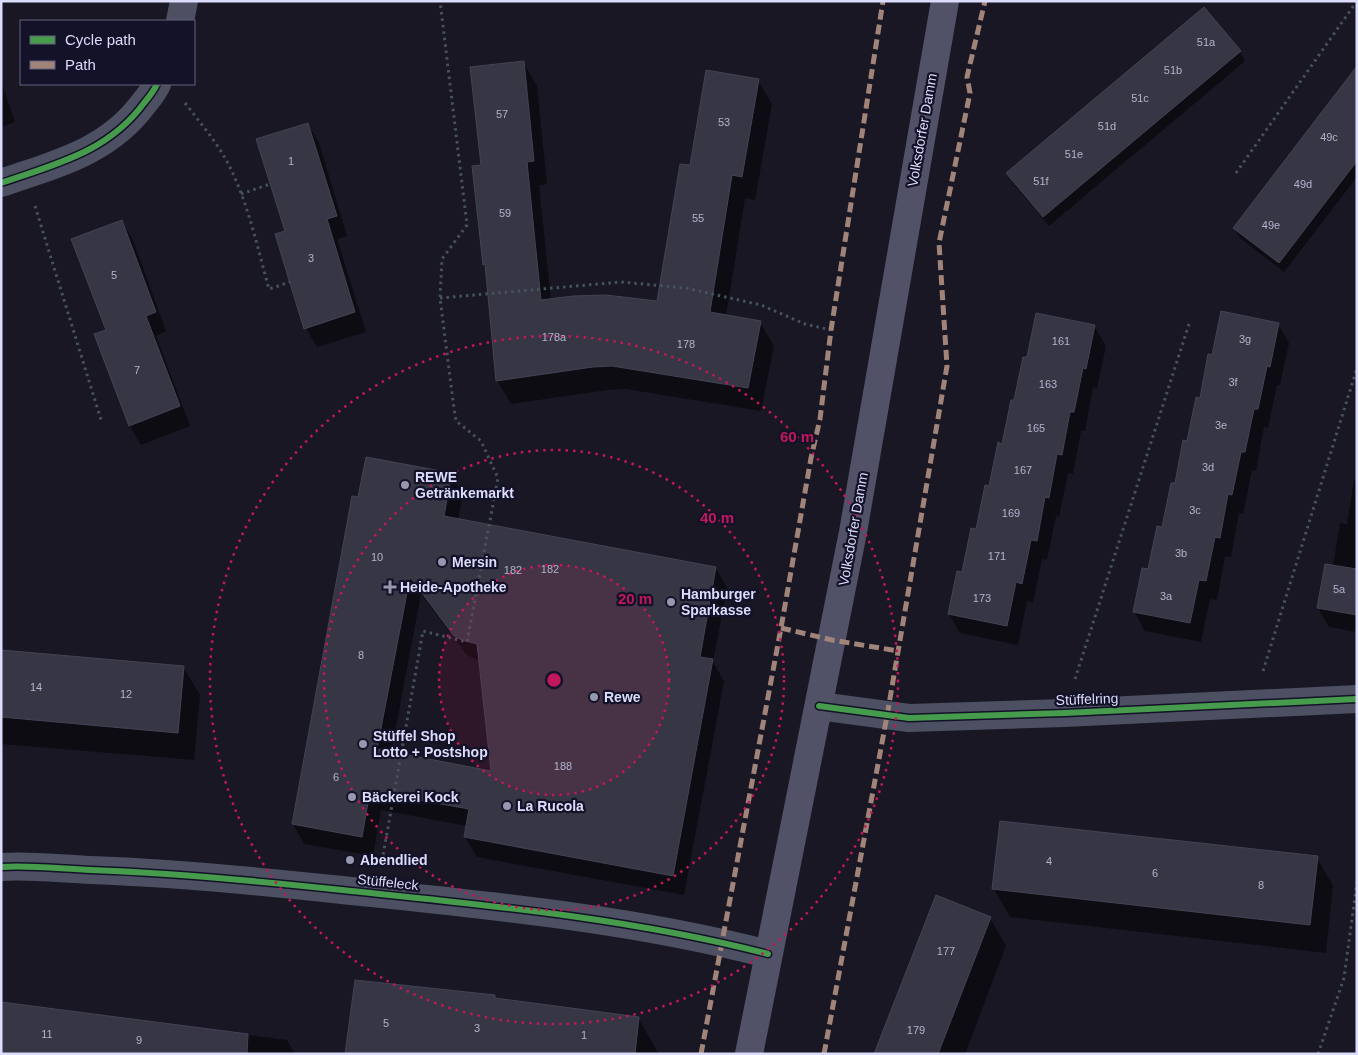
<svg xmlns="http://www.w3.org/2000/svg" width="1358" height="1055" font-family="Helvetica,sans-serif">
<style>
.shadow{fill:#0007;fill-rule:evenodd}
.building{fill:#363644;stroke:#444356;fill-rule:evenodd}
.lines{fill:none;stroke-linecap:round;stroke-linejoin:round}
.path{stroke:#46535c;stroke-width:3;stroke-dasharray:2.5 4;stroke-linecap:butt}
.minor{stroke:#4d4f62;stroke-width:28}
.secondary{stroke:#515268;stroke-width:28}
.quiet{stroke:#a18479;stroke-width:5;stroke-dasharray:10 5;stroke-linecap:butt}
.cycleway-casing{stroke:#131228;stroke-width:9}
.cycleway{stroke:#469c4c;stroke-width:6}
.ring{fill:none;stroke:#c2185b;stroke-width:2.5;stroke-dasharray:2.5 5}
.poi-dot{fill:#9798b0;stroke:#131228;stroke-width:2}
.labels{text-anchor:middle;stroke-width:4.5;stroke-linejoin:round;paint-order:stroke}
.number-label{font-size:11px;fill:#b2b3ce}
.street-label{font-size:14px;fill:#dcddfc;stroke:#131228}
.poi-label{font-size:14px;font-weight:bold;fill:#dcddfc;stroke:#131228;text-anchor:start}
.centre{fill:#c2185b;stroke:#131228;stroke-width:2.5}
.ring-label{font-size:15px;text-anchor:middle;font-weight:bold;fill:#c2185b;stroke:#131228;stroke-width:4.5;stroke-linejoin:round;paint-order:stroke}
</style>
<rect width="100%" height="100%" fill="#181723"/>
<!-- shadow -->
<g class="shadow">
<polygon points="1240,51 1245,61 1049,226 1013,183 1007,173"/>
<polygon points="523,62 537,86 547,184 539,185 551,300 658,302 691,167 758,80 772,104 755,200 745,198 726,316 760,322 774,346 761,411 626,389 607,390 511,404 497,380 486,268 484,264 483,166"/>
<polygon points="1357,68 1357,177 1284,272 1240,238 1234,228"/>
<polygon points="1,81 15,122 1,127"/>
<polygon points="308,124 319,143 347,236 337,239 366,332 317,347 306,328"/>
<polygon points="122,221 133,240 166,331 156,336 190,426 141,445 130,426 107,330"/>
<polygon points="1278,324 1289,343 1280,385 1277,385 1268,428 1264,427 1256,471 1252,470 1243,514 1239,513 1231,557 1225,556 1217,600 1210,599 1201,642 1145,631 1134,611 1163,528 1213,356"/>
<polygon points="1094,326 1106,346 1097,388 1093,387 1085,431 1081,431 1073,474 1068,473 1059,517 1056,516 1047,560 1042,559 1033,603 1027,601 1018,645 960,633 949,614 977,531 1028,359"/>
<path d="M451,474L463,494L458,520L716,568L727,588L713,662L724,681L684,895L477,857L465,837L467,826L381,810L373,856L304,844L293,824L359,498ZM421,594L467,655L480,661L492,772L391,753Z"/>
<polygon points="1354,480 1357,480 1357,632 1329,627 1318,608 1333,566 1340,523 1347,524"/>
<polygon points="1,652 183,667 200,695 194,760 1,744"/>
<polygon points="1317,858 1333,886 1326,953 1010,917 994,889"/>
<polygon points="990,918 1006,946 965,1054 876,1054"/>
<polygon points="494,996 496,999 638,1018 659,1054 346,1054"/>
<polygon points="1,1003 287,1040 295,1054 1,1054"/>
</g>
<!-- building -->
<g class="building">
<polygon points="1204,7 1241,51 1043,217 1006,173"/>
<polygon points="524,61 534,161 527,162 541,300 573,296 606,295 657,301 680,164 690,165 706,70 759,79 742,177 732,175 710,312 761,321 748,388 612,366 593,367 496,381 485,264 483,265 472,166 481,165 470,67"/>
<polygon points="1357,66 1357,161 1279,263 1233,228"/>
<polygon points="308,123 337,216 327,219 355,312 304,329 275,234 285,231 256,139"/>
<polygon points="122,220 156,312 146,316 180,406 129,426 94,334 106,330 71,239"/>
<polygon points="1221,311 1279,323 1270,367 1267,366 1258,409 1254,409 1245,452 1241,452 1232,495 1228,494 1220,538 1215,537 1206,581 1199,580 1190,623 1133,612 1142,568 1148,569 1157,526 1162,527 1171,483 1175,483 1183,440 1187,441 1196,397 1200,398 1208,354 1212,355"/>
<polygon points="1036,313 1095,325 1086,369 1083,368 1074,412 1070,412 1062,455 1057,454 1049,498 1045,497 1037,541 1031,540 1022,584 1016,582 1007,626 948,614 957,571 962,572 971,528 976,529 985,485 989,486 998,442 1002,444 1011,400 1014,400 1023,357 1027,357"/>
<path d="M366,457L452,473L444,516L716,567L700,657L713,659L673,876L464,837L469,809L370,791L362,837L292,824L352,496L358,497ZM410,577L454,636L462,640L477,644L491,771L377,749Z"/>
<polygon points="1325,564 1357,569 1357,615 1317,608"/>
<polygon points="1,650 184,666 178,733 1,717"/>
<polygon points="1000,821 1318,856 1310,925 992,889"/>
<polygon points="936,895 991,917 938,1054 874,1054"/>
<polygon points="355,980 495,995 495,998 639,1017 635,1054 345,1054"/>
<polygon points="1,1002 248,1034 247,1054 1,1054"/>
</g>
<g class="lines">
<!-- path -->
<g class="path">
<path d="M185,103C199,121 214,139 225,158C247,197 257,246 269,289L290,282"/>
<polyline points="1236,173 1357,1"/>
<polyline points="241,194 270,184"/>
<polyline points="35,206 102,423"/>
<polyline points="440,298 621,282 686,288 761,305 805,324 831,330"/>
<polyline points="1263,671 1357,368"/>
<polyline points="1075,679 1189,324"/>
<polyline points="382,861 423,631 467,642 498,478 481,441 456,421 453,401 440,298 442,259 467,225 440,1"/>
<polyline points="1318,1054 1344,978 1357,882"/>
</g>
<!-- minor -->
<g class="minor">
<polyline points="180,21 184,1"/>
<path d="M1,183C56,164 108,152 144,103C149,97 154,91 157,84"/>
<polyline points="819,706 909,718 1065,713 1357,699"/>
<path d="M1,867C31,865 61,869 91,870C175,873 258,881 342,890C485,905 629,918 768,954"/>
</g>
<!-- secondary -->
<polyline class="secondary" points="749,1054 853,532 945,1"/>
<!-- quiet -->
<g class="quiet">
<polyline points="781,628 832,640 898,651"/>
<polyline points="701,1054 781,628 811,458 820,419 831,330 883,1"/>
<polyline points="824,1054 887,716 947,366 939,243 970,93 967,77 985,1"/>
</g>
<!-- cycleway casing -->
<g class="cycleway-casing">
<g id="cycleway">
<path d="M1,183C56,164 108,152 144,103C149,97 154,91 157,84"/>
<polyline points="819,706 909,718 1065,713 1357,699"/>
<path d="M1,867C31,865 61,869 91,870C175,873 258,881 342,890C485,905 629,918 768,954"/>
</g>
</g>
<!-- cycleway -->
<use href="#cycleway" class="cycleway"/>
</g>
<!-- distance rings -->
<circle cx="554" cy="680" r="115" fill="#c2185b" fill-opacity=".12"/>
<g class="ring">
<circle cx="554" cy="680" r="115"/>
<circle cx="554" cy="680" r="230"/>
<circle cx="554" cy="680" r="344"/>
</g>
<!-- markers -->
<g class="poi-dot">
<circle cx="405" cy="485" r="5"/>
<circle cx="442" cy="562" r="5"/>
<path d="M387.5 579.5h5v5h5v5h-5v5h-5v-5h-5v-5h5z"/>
<circle cx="671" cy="602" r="5"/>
<circle cx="594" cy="697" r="5"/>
<circle cx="363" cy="744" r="5"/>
<circle cx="352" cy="797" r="5"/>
<circle cx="507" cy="806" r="5"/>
<circle cx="350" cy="860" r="5"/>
</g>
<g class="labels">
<!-- number labels -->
<g class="number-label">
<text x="1206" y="46">51a</text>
<text x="1173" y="74">51b</text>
<text x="1140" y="102">51c</text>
<text x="502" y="118">57</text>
<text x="724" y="126">53</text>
<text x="1107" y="130">51d</text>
<text x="1329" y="141">49c</text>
<text x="1074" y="158">51e</text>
<text x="291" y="165">1</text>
<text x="1041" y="185">51f</text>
<text x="1303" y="188">49d</text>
<text x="505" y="217">59</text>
<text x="698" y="222">55</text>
<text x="1271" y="229">49e</text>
<text x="311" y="262">3</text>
<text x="114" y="279">5</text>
<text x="554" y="341">178a</text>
<text x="1245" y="343">3g</text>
<text x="1061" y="345">161</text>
<text x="686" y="348">178</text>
<text x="137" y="374">7</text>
<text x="1233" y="386">3f</text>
<text x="1048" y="388">163</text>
<text x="1221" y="429">3e</text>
<text x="1036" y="432">165</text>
<text x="1208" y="471">3d</text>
<text x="1023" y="474">167</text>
<text x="1195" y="514">3c</text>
<text x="1011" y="517">169</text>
<text x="1181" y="557">3b</text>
<text x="997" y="560">171</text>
<text x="377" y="561">10</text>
<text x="550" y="573">182</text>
<text x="513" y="574">182</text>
<text x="1339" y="593">5a</text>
<text x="1166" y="600">3a</text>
<text x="982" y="602">173</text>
<text x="361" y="659">8</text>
<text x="36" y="691">14</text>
<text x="126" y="698">12</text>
<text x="563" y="770">188</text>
<text x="336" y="781">6</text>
<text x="1049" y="865">4</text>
<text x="1155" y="877">6</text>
<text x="1261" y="889">8</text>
<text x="946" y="955">177</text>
<text x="386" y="1027">5</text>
<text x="477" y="1032">3</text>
<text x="916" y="1034">179</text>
<text x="47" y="1038">11</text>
<text x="584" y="1039">1</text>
<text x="139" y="1044">9</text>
</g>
<!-- street labels -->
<g class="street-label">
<text transform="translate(922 130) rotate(-80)" y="5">Volksdorfer Damm</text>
<text transform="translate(853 529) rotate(-80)" y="5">Volksdorfer Damm</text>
<text transform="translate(1087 699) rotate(-2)" y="5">Stüffelring</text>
<text transform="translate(388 882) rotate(6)" y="5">Stüffeleck</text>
</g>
<!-- poi labels -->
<g class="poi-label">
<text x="415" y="482">REWE<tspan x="415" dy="16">Getränkemarkt</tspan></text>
<text x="452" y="567">Mersin</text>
<text x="400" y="592">Heide-Apotheke</text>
<text x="681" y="599">Hamburger<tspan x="681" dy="16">Sparkasse</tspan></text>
<text x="604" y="702">Rewe</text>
<text x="373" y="741">Stüffel Shop<tspan x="373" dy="16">Lotto + Postshop</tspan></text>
<text x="362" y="802">Bäckerei Kock</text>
<text x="517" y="811">La Rucola</text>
<text x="360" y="865">Abendlied</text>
</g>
</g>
<circle cx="554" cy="680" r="8" class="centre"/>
<g class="ring-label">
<text x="797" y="442">60 m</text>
<text x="717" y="523">40 m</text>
<text x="635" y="604">20 m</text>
</g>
<!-- border -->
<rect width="1358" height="1055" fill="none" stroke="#dcddfc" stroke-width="5"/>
<!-- legend -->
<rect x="20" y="20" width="175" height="65" fill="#131228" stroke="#63637d"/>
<rect x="30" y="36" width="25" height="8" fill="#469c4c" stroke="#63637d"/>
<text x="65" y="45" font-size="15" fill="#dcddfc">Cycle path</text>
<rect x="30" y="61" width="25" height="8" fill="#a18479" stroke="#63637d"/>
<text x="65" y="70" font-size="15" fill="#dcddfc">Path</text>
</svg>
